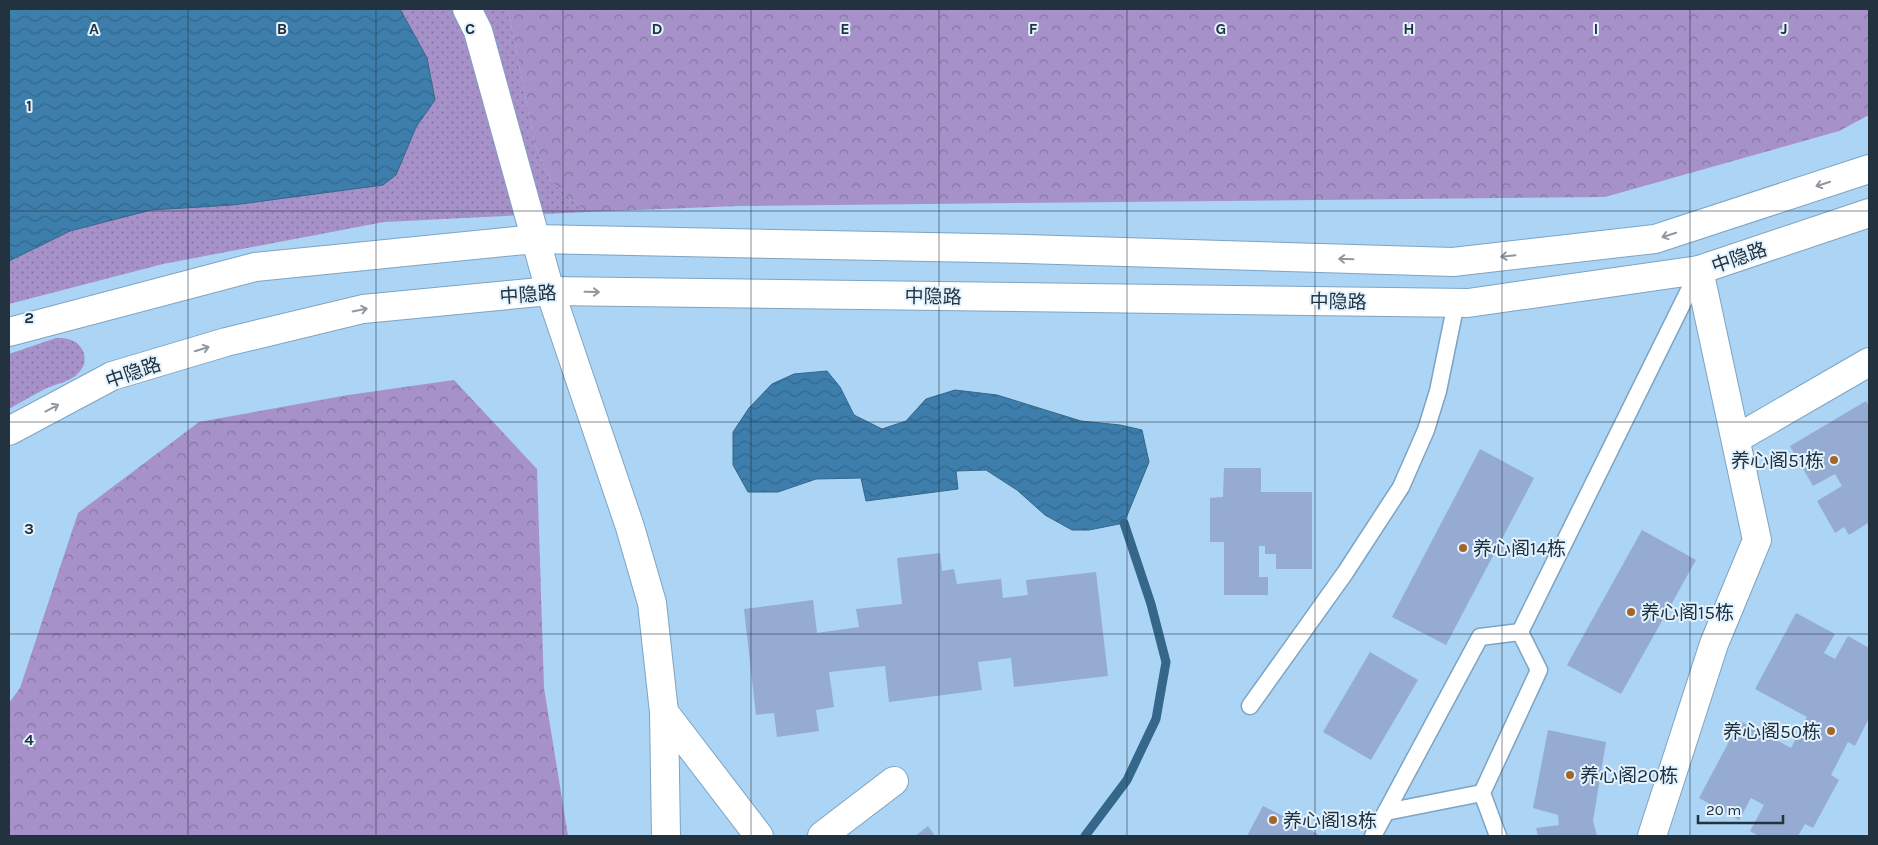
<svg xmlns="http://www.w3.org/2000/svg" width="1878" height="845" font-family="Karla,'Noto Sans SC',sans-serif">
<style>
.grass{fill:url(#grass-dots)}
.forest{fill:url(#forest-crowns)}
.water{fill:url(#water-waves);stroke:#35678b}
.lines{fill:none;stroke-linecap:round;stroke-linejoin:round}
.stream{stroke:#35678b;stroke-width:9}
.building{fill:#95abd2}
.lane-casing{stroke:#7ea4c3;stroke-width:19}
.street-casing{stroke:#7ea4c3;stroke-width:30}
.primary-casing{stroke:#7ea4c3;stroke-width:30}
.lane{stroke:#fff;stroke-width:16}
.street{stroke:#fff;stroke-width:28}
.primary{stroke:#fff;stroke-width:28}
.oneway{stroke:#90989f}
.grid{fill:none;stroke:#22323f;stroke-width:1;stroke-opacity:0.55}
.poi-dot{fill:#a3662a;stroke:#e2f2ff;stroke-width:2}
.labels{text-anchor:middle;stroke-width:4;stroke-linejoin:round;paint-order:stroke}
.street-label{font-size:19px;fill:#22323f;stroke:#e2f2ff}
.poi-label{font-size:19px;fill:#22323f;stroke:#e2f2ff;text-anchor:start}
.grid-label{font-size:16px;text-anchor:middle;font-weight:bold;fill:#22323f;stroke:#e2f2ff;stroke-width:4;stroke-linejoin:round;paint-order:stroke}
</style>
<defs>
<pattern id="grass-dots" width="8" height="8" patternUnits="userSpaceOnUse" patternTransform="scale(1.25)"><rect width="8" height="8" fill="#a691c8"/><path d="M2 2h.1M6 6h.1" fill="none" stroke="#8777a4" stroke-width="1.8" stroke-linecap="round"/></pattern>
<pattern id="forest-crowns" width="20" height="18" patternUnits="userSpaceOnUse" patternTransform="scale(1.25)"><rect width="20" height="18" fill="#a691c8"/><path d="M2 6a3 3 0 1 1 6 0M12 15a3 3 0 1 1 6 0" fill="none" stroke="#8777a4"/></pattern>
<pattern id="water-waves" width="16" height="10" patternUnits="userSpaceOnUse" patternTransform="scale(1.25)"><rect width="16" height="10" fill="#3d7eac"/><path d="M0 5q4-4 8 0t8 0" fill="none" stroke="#33688d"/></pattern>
</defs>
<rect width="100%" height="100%" fill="#acd4f4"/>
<!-- grass -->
<g class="grass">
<polygon points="9,9 508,9 535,145 551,181 586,212 384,222 163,264 9,304"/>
<path d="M56,338C66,338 76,339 82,349C85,354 85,359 84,364C77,382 59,382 43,390C31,396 20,403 9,409V354Z"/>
</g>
<!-- forest -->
<g class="forest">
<polygon points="508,9 1869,9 1869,115 1839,131 1605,197 738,206 586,212 551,181 535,145"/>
<polygon points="454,380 537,469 544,688 568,836 9,836 9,703 20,688 78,513 199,422 348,395"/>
</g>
<!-- water -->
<g class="water">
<polygon points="9,9 400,9 427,58 435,100 416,127 396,175 383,185 233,205 151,210 70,231 9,261"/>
<polygon points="827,371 840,387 854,415 882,429 906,421 926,399 955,390 997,395 1081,421 1120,425 1142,430 1149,462 1124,523 1089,530 1072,530 1045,515 1017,490 986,470 956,471 958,489 866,501 861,478 816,479 778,492 748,492 733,465 733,432 749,408 772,384 794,374"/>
</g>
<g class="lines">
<!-- stream -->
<polyline class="stream" points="1085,836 1127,780 1156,719 1166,662 1151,604 1124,523"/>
</g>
<!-- building -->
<g class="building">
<polygon points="1866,401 1869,406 1869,526 1868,523 1849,535 1844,527 1835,533 1817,501 1842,486 1835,474 1813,486 1790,446"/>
<polygon points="1480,449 1534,478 1446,645 1392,617"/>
<polygon points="1224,468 1261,468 1261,492 1312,492 1312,569 1276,569 1276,554 1265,554 1265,546 1259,546 1259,577 1268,577 1268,595 1224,595 1224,542 1210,542 1210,498 1223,497"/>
<polygon points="1642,530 1696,560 1621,694 1567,665"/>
<polygon points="940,553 942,571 954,569 957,584 1001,579 1003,598 1028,595 1026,580 1096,572 1108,676 1014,687 1011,658 978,662 982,690 889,702 885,666 829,672 834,707 816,710 819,731 777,737 774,713 756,715 744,609 813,600 817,633 859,627 856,609 902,604 897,558"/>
<polygon points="1796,613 1835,634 1824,653 1835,659 1848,636 1869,648 1869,718 1855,746 1848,742 1831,775 1839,780 1813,828 1805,824 1798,836 1759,836 1750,831 1764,805 1751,798 1739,820 1699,798 1740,721 1791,748 1807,717 1755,689"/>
<polygon points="1370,652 1418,680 1371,760 1323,732"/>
<polygon points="1548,730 1606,742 1593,821 1597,836 1538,836 1536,828 1559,825 1558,815 1533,808"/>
<polygon points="1263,806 1318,834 1316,836 1247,836"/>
<polygon points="928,826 935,836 915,836"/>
</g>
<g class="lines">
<!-- lane casing -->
<g class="lane-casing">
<g id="lane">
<polyline points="1250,706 1345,573 1401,487 1426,430 1438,391 1456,303"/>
<polyline points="1386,812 1482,793"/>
<polyline points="1373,836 1480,637 1520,632 1698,272"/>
<polyline points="1498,836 1482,793 1539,670 1520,632"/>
</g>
</g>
<!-- street casing -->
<g class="street-casing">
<g id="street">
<polyline points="467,9 478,31 550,291 630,527 652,603 664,712 666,836"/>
<polyline points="1736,439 1869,362"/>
<polyline points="664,712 759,836"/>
<polyline points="822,836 894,781"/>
<polyline points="1652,836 1714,644 1757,540 1699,270"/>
</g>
</g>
<!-- primary casing -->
<g class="primary-casing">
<g id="primary">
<polyline points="9,332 255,267 535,239 1025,249 1453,262 1655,239 1869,169"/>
<polyline points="9,431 112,376 226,342 363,309 550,291 1468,303 1699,270 1869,213"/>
</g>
</g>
<!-- lane -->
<use href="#lane" class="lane"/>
<!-- street -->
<use href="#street" class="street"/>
<!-- primary -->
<use href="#primary" class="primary"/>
</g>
<!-- one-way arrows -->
<defs><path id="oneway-shaft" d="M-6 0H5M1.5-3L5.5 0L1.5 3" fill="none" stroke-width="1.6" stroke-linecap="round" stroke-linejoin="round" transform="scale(1.25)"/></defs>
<g class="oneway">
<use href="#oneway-shaft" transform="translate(1823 184) rotate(162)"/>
<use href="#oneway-shaft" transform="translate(1669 235) rotate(162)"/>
<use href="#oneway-shaft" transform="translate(1508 256) rotate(174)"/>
<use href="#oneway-shaft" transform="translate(1346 259) rotate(-178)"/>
<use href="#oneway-shaft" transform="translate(592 292) rotate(1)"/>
<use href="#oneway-shaft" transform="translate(360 310) rotate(-11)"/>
<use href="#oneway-shaft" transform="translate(202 349) rotate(-17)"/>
<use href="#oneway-shaft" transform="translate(52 408) rotate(-28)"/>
</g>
<!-- grid -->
<path class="grid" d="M188,9V836M376,9V836M563,9V836M751,9V836M939,9V836M1127,9V836M1315,9V836M1502,9V836M1690,9V836M9,211H1869M9,422H1869M9,634H1869"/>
<!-- markers -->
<g class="poi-dot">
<circle cx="1834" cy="460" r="5"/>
<circle cx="1463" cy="548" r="5"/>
<circle cx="1631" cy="612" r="5"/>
<circle cx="1831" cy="731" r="5"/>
<circle cx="1570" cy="775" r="5"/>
<circle cx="1273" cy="820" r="5"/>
</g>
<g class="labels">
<!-- street labels -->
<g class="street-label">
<text transform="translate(1739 257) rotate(-19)" y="7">中隐路</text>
<text transform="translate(528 294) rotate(-4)" y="7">中隐路</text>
<text transform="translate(933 296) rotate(1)" y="7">中隐路</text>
<text transform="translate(1338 301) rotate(1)" y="7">中隐路</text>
<text transform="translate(133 372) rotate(-19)" y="7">中隐路</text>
</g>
<!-- poi labels -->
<g class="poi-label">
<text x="1824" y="467" text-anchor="end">养心阁51栋</text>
<text x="1473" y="555">养心阁14栋</text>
<text x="1641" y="619">养心阁15栋</text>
<text x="1821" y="738" text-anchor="end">养心阁50栋</text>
<text x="1580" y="782">养心阁20栋</text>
<text x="1283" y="827">养心阁18栋</text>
</g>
</g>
<g class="grid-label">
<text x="94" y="34">A</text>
<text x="282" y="34">B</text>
<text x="470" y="34">C</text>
<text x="657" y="34">D</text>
<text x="845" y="34">E</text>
<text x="1033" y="34">F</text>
<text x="1221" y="34">G</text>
<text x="1409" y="34">H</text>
<text x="1596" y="34">I</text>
<text x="1784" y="34">J</text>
<text x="29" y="111">1</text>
<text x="29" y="323">2</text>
<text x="29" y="534">3</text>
<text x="29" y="745">4</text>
</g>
<!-- border -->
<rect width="1878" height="845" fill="none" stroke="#22323f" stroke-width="20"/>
<!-- scale -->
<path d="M1698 815v8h85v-8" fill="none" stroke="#22323f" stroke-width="2.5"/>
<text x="1706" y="815" font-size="15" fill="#22323f" stroke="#e2f2ff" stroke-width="4" paint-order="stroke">20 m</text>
</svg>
